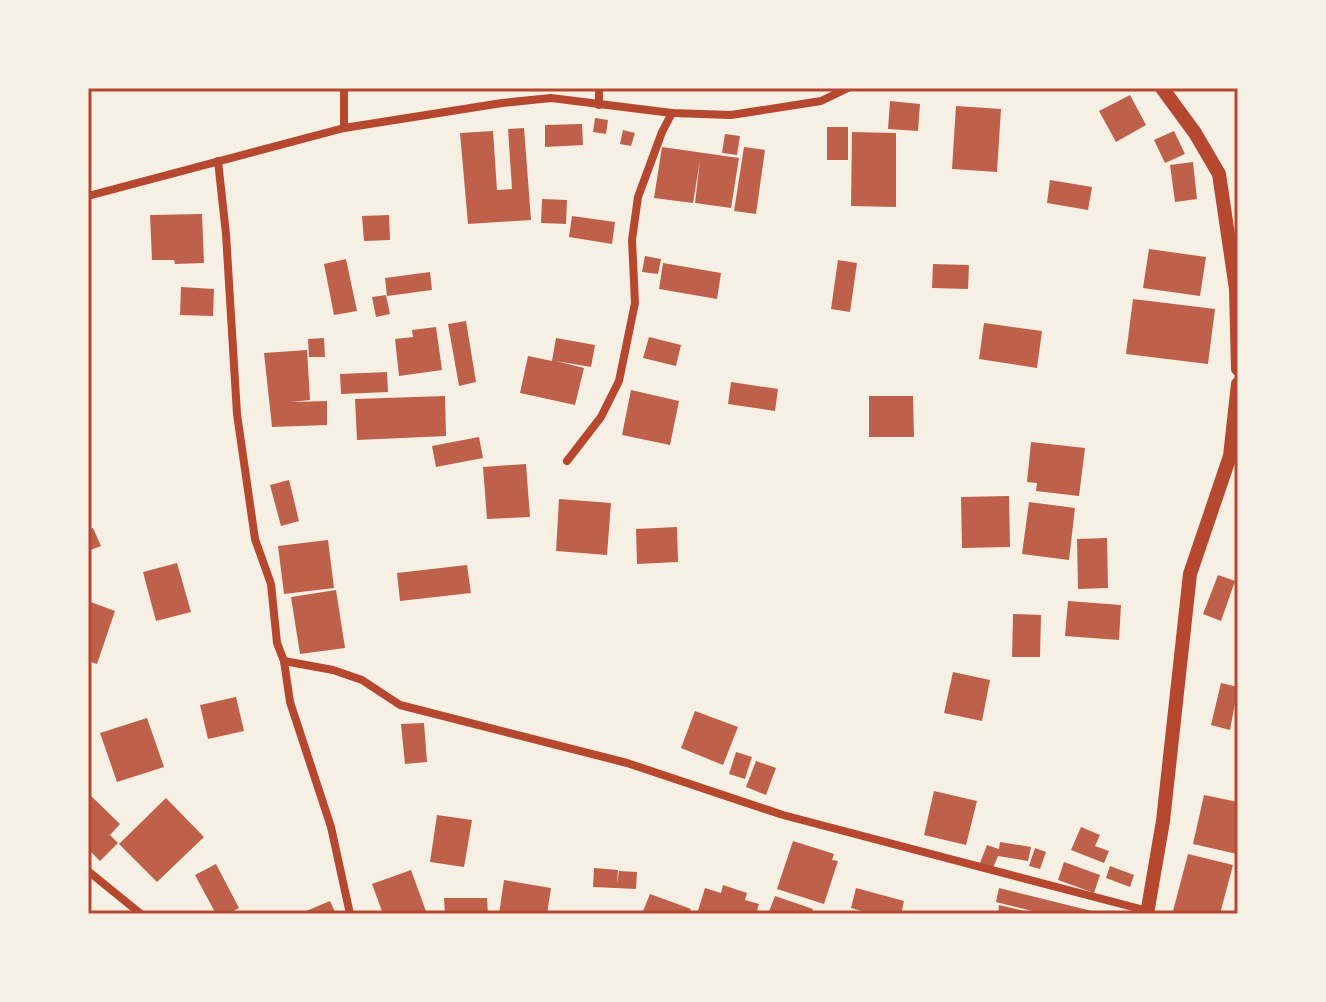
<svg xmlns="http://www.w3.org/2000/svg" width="1326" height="1002" font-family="'Fira Sans',sans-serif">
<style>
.building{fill:#bf614a}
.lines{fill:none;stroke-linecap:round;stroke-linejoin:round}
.minor{stroke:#b5482f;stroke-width:8}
.tertiary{stroke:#b5482f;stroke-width:14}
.neatline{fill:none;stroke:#b5482f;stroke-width:3}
</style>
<rect width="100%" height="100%" fill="#f6efe4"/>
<!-- building -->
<g class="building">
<polygon points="1130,95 1146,125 1116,142 1099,111"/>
<polygon points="890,101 920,104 918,131 888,129"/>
<polygon points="956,106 1001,109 997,172 952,169"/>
<polygon points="595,118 608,120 606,134 593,132"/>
<polygon points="582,124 583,145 545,147 545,125"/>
<rect x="827" y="127" width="21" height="33"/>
<polygon points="524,128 531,220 468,224 460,133 493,131 497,190 512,189 508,129"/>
<polygon points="623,130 635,133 631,146 620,144"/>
<polygon points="1174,131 1185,154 1165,163 1154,140"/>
<polygon points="852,132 896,133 896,207 851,206"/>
<polygon points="725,134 740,136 737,155 722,153"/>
<polygon points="662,147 739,158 731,208 695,203 700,160 693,203 654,198"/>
<polygon points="744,147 765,150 756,214 734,211"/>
<polygon points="1193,162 1197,199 1175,202 1170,165"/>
<polygon points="1050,180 1092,187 1088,210 1047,203"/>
<polygon points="542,199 567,200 566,224 541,223"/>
<polygon points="202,214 204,263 175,264 174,260 152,260 150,215"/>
<polygon points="389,215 390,240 364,241 362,216"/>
<polygon points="572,216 615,222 612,244 569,237"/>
<polygon points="1149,249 1206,257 1200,296 1143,288"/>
<polygon points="645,256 661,259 658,274 642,272"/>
<polygon points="346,259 357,311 334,315 324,264"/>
<polygon points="838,260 857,263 850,312 831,309"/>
<polygon points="663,263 721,273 717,299 659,289"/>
<polygon points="933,264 969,265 968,289 932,288"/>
<polygon points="430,272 432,290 387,296 385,278"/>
<polygon points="181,287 214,289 213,316 180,315"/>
<polygon points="386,295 390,314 376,317 372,297"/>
<polygon points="1133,299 1215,309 1208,364 1126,354"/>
<polygon points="466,321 476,382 459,386 448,324"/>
<polygon points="984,323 1042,331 1037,368 979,359"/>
<polygon points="436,327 442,370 399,376 395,339 413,337 412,330"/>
<polygon points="649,337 681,345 676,366 643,358"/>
<polygon points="324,338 325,357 309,357 308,339"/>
<polygon points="556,338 595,345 591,367 556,361 584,368 575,405 520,393 528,356 552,361"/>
<polygon points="307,350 310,400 291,402 327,401 327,425 272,427 264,353"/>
<polygon points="387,372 388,392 341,394 340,374"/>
<polygon points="731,382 778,389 775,411 728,404"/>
<polygon points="631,390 679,401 670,445 622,435"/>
<polygon points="445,396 446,436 357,440 355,399"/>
<polygon points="869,396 913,396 914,437 869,437"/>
<polygon points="479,437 483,458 436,467 432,446"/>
<polygon points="1031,442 1085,448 1079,496 1036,491 1037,483 1027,482"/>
<polygon points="526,464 530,517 487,519 483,467"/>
<polygon points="289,480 299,521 281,526 270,485"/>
<polygon points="1009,496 1010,547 962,548 961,497"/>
<polygon points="559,499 611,503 607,555 556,551"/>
<polygon points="1029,502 1075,508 1069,560 1022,554"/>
<polygon points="677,527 678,562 637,564 636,529"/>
<polygon points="93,528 101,546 88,551 88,530"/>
<polygon points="1107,538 1108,588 1078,589 1077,539"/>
<polygon points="328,540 334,588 284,594 278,546"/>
<polygon points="177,563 191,612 156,621 143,572"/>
<polygon points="467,565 471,593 400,601 397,573"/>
<polygon points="1218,575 1235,581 1221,621 1203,614"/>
<polygon points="336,590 345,648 300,654 291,597"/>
<polygon points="88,601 115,611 97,664 88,661"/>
<polygon points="1068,601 1121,605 1119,640 1065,636"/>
<polygon points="1013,614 1041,615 1040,657 1012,657"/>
<polygon points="953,672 990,680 982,721 944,713"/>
<polygon points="1221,683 1238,687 1230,730 1211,725"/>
<polygon points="236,697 244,731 208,739 200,705"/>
<polygon points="695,711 738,727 723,765 681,748"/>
<polygon points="147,718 164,767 117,782 100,733"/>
<polygon points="424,723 427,762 405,764 401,724"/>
<polygon points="736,752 752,757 745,779 729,774"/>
<polygon points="756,761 776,768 766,795 746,787"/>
<polygon points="934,791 977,801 966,845 924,835"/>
<polygon points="88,793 120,824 110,835 118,843 100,861 88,849"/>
<polygon points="1204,795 1238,802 1237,854 1193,844"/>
<polygon points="166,798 204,837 157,882 119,844"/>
<polygon points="437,815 472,820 464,867 430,862"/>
<polygon points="1081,827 1100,835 1095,846 1109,851 1104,863 1071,850"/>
<polygon points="793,841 834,854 832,860 838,861 824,904 777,889"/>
<polygon points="1000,842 1031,847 1028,861 998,856 993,868 980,863 987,845 999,849"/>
<polygon points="1035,848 1046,852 1040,869 1029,866"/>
<polygon points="1188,854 1233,865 1220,914 1184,914 1173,911"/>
<polygon points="1064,862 1100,875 1094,893 1058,880"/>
<polygon points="216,864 239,908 228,914 216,914 195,875"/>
<polygon points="1110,866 1134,875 1130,887 1106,878"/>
<polygon points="594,868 618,870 617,884 619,871 637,872 636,889 593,887"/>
<polygon points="411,870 427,914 383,914 372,884"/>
<polygon points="504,880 551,888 547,914 499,914"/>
<polygon points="723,885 747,893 745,900 759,904 756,914 697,914 705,888 721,893"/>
<polygon points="856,888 904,901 901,914 873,914 851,908"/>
<polygon points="999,888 1100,913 1100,914 1045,914 996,902"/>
<polygon points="650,894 691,909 689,914 651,914 643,911"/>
<polygon points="775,896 813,909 811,914 768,914"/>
<polygon points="444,898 487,898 488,914 445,914"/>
<polygon points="330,901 336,914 299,914"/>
<polygon points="999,905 1032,913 1032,914 998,914"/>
</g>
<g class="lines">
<!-- minor -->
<g class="minor">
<polyline points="344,88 344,128"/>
<polyline points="599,88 599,105"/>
<polyline points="218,161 226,234 237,414 255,539 271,584 277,643 284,661 290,702 331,827 350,914"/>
<polyline points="88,196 344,128 502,103 551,98 672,113 731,115 821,101 848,88"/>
<polyline points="567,461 601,417 619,381 635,303 632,240 638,197 662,132 672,113"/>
<polyline points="284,661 333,670 362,680 400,705 627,763 783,815 1148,911"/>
<polyline points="88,871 141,914"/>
</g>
<!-- tertiary -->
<g class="tertiary">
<polyline points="1162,88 1195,133 1219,174 1236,289 1238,369"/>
<polyline points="1147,914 1163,821 1190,574 1230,456 1238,384"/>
</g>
</g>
<!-- border -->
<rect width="1326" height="1002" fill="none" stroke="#f6efe4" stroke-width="180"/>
<rect x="90" y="90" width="1146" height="822" class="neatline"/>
</svg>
